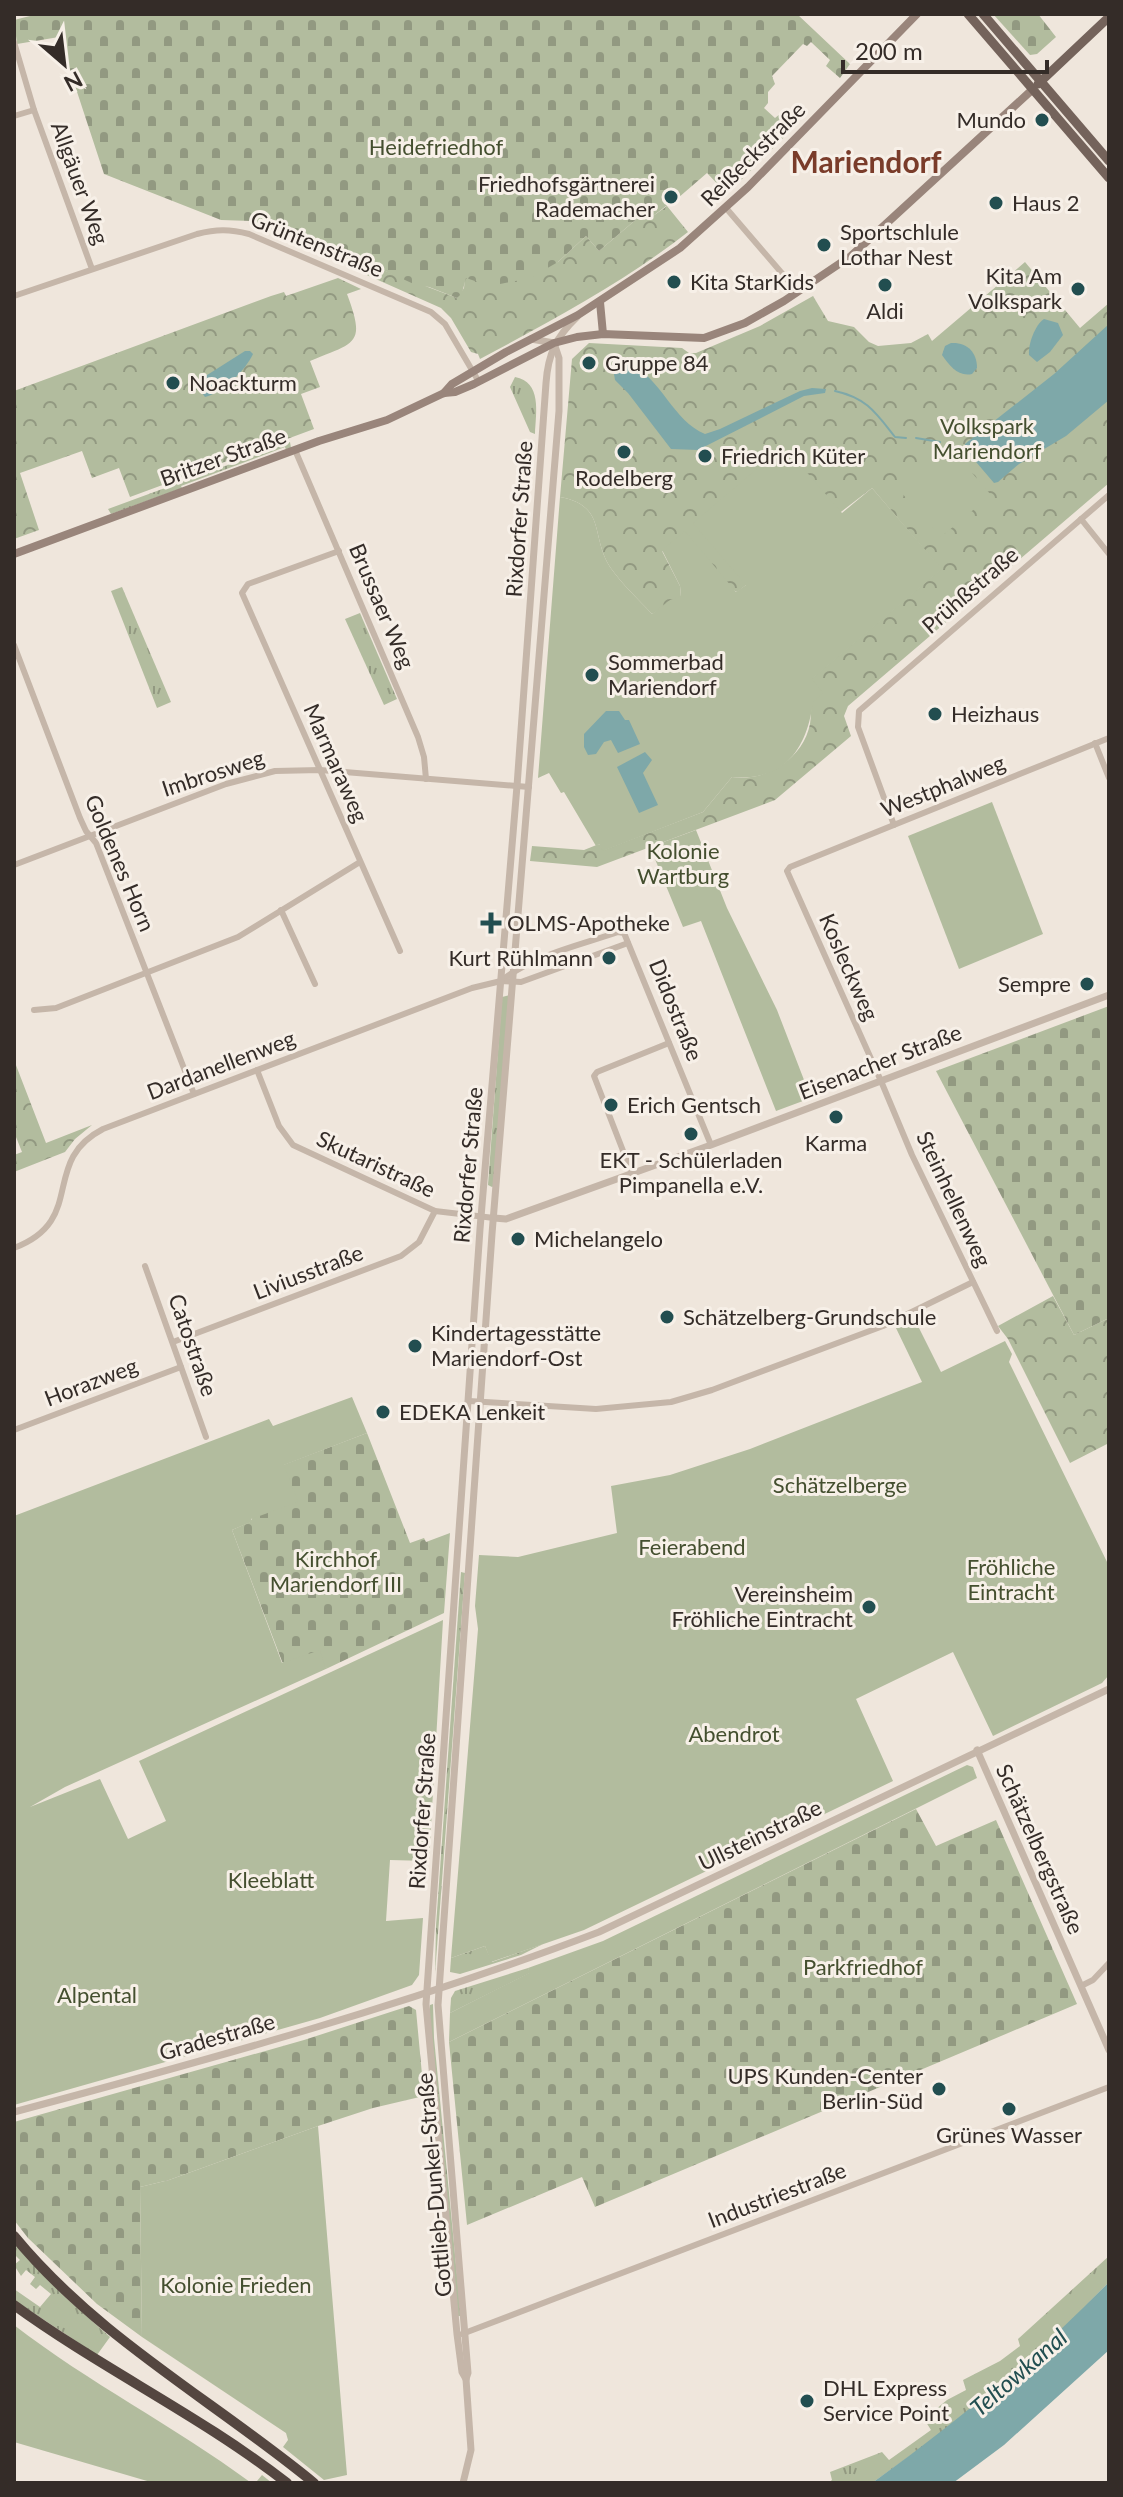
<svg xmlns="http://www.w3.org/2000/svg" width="1123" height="2497" font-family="Lato,sans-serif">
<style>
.grass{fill:url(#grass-tufts)}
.forest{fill:url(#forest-crowns)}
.cemetery{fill:url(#cemetery-stones)}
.garden{fill:#b2bc9e}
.water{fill:#7ea8a9}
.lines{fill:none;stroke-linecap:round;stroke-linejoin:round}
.stream{stroke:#7ea8a9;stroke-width:2}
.minor{stroke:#c5b6a9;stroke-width:6}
.tertiary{stroke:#c5b6a9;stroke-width:7}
.secondary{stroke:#99857b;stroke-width:8}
.primary{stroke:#74635b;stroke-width:9}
.motorway{stroke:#544640;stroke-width:10}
.poi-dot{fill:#224e50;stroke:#f7f0e8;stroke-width:3}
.labels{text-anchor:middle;stroke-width:6;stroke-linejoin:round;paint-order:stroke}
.poi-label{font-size:22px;fill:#342c28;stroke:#f7f0e8;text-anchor:start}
.park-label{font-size:22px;fill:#444f2f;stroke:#f7f0e8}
.street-label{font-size:22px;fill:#342c28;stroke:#f7f0e8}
.water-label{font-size:24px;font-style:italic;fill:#224e50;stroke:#f7f0e8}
.district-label{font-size:30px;font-weight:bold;fill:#7a3c2a;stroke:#f7f0e8}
</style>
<defs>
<pattern id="grass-tufts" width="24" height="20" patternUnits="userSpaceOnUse" patternTransform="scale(2)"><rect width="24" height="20" fill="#b2bc9e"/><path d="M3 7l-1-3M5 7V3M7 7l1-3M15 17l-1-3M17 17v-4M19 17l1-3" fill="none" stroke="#929981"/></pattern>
<pattern id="forest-crowns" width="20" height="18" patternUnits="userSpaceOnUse" patternTransform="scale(2)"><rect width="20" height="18" fill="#b2bc9e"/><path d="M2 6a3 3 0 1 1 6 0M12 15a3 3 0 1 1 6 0" fill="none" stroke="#929981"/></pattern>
<pattern id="cemetery-stones" width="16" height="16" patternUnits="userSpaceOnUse" patternTransform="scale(2)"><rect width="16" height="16" fill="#b2bc9e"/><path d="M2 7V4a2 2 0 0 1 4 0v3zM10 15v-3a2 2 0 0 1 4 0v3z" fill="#929981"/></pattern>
</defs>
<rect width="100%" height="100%" fill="#efe6dc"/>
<!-- grass -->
<g class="grass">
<path d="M515,377C542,382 536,412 535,434L530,432L510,387Z"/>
<polygon points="290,442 291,448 286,450 285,447 181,486 182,488 111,514 108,509"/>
<polygon points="122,587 171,702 157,708 111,591"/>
<polygon points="360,613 397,699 384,705 345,619"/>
<polygon points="510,995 494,1186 492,1187 488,1185 502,997"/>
<polygon points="461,1572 465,1573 435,1974 436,1926"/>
<polygon points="543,1944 521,1955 460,1974 450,1972 451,1958 485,1946 492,1962"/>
<polygon points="528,1968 530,1973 450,2013 451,1998 455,1991"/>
<polygon points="433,2004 434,2038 461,2316 458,2316 430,2023 430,2005"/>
<polygon points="14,2242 65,2297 110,2337 97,2355 14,2300 14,2289 40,2307 51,2294 40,2285 36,2289 30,2284 35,2277 26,2270 21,2276 14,2265 20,2260 14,2254"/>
<polygon points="1109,2256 1109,2282 1070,2322 945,2431 872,2483 828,2483 832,2480 830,2472 882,2452 889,2460 931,2430 924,2419 947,2400 966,2390 963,2380 1000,2361 1020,2346 1018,2339"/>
</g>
<!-- forest -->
<g class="forest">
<path d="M667,206L688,232C624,282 551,321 480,359L478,354L471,352L451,318L441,308L360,272L383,270L457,298L464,288L465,277L558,262L586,236L599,251L639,217L653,216Z"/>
<path d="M1025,262L1080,328L1109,303V483L848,706L844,716L851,736L775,800L597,867L530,861L532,846L584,850L599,844L604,850L703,812L732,777C766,782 803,759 810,724C812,710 811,694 811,679L941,569L872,488L737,592L662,551L680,586L681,597L652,614C638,599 622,584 610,567C590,535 607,506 560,497L572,359L589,343L682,348L689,353H696L760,326L813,296L828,321L854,327L869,342L878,346L911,343L928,334L932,341Z"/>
<path d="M338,278L361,289L347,294C366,345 356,342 310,361L320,387L301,394L314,429L130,497L119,468L92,478L82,451L20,473L39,530L14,539V391L271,296L284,292L286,296Z"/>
<polygon points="14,1060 46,1143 92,1125 75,1139 65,1152 14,1172 14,1155 22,1152 14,1132"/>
<polygon points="1053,1296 1074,1335 1109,1318 1109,1443 1070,1463 1008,1339 998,1326"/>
</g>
<!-- cemetery -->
<g class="cemetery">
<polygon points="38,14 797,14 850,64 840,78 826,66 830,60 811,42 807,46 803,44 772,76 775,84 768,92 768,103 764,108 775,118 780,114 794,127 730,191 725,192 707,173 678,198 670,190 664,196 670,203 653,216 639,217 599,251 586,236 558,262 530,278 490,286 466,278 462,293 457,298 429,287 416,285 383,270 360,272 251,221 221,220 104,174 59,37 17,44 14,20"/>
<polygon points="993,14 1038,14 1056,37 1037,54 1030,55"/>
<polygon points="1109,1006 1109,1318 1074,1335 936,1071"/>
<polygon points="367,1433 410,1543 424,1538 426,1542 450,1533 444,1613 328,1668 283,1664 232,1530 250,1522 283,1465"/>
<polygon points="916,1809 936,1846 996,1820 1077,2004 595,2207 582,2177 467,2225 449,2042"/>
<polygon points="409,2006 416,2010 424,2096 373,2108 318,2126 169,2180 140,2187 142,2337 97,2304 28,2238 14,2220 14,2122 304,2040"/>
</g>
<!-- garden -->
<g class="garden">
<path d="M784,446L842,513L872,488L942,569L812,679L823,693L813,702C807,749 784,782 732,777L703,812L603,851L599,844L596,846L564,792L561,793L549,773L538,778L560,497C607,506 590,535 610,567C622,584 638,599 652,614L670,600L681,596L680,586L662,550L685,531L736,592L746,585L693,523Z"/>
<polygon points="950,447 991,495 941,537 900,491"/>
<polygon points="992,802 1043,934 959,969 908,836"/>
<polygon points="696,830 727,908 777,1010 811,1098 776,1111 701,921 683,927 650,847"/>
<polygon points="914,1318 941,1372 1005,1341 1012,1354 1009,1362 1109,1566 1109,1675 1102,1683 993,1736 953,1652 856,1699 893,1781 584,1930 491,1962 485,1946 451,1958 478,1629 475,1606 479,1555 518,1557 617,1533 611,1486 670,1475 750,1449 922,1382 895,1326"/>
<polygon points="352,1397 367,1433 284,1465 298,1502 251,1519 251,1522 232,1530 282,1663 320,1650 325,1667 328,1668 65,1787 30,1807 100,1779 128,1839 166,1821 139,1761 443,1620 429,1861 390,1860 386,1921 423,1918 419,1975 412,1985 320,2018 14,2105 14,1516 269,1419 273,1426"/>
<polygon points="967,1765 973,1767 977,1778 449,2042 450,2013 529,1973 528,1968 603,1941"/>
<polygon points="318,2126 347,2475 324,2480 283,2447 288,2440 286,2433 142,2337 140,2187 169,2180"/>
<path d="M14,2325C89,2383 174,2426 250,2482L257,2481L262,2475L272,2483H154L14,2442Z"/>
</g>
<!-- water -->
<g class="water">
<path d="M1044,319L1058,323L1063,335L1050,352L1037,362L1029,355C1028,344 1035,325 1044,319Z"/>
<polygon points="1109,324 1109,400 1066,436 1019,464 998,482 994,483 965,449 965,444 1054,374"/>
<path d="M951,343C967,342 977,352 977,368L972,374C958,377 950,366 942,355L945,346Z"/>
<path d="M245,351H250L253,354C245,371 223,392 205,397L200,390L204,377Z"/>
<path d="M629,363C662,379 673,421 705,434L720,429L800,391L812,388L826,389L825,393L804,396L698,450L671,449L628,393L615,380L614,374L620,366Z"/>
<polygon points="606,711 619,711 625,720 629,720 640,744 618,753 611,740 604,742 596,754 588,755 584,747 584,734"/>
<polygon points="645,752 652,760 643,773 658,805 639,813 617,767"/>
<path d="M1109,2282V2350L1004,2445L953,2483H872C957,2422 1037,2356 1109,2282Z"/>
</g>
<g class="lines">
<!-- stream -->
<g class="stream">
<path d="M835,391C867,398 876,413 895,437L906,438"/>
<polyline points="916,438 940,442"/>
</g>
<!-- minor -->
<g class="minor">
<polyline points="14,42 34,110 92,269"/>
<polyline points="14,116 34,110"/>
<polyline points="726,208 798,292"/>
<path d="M14,296L197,234C216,229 230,229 249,234L431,312L445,324L479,382"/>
<polyline points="295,450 418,737 424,757 426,779"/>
<polyline points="1081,519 1109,554"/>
<polyline points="339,551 248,584 242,593 400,951"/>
<polyline points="14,645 80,818 86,831 96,843 194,1094"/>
<polyline points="1095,743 1109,778"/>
<polyline points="894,825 858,727 859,711 1109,495"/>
<polyline points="14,865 226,784 275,771 320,770 529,787"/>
<polyline points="281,910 315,984"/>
<path d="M501,981C533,955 581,945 618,932L624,933L711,1145"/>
<polyline points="34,1010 56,1008 238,937 360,862"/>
<polyline points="257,1070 279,1126 293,1145 435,1211 494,1218"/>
<polyline points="632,1174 594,1076 597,1072 669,1043"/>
<path d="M14,1248C88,1220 39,1162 103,1129L472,988L501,981L521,982L628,943"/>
<polyline points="145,1266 206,1437"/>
<polyline points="997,1331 912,1155 881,1081 787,871 790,867 1109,738"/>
<polyline points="173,1342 401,1256 419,1242 435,1211"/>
<polyline points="469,1401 596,1409 671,1402 712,1390 883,1326 973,1282"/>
<polyline points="14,1430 181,1367"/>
<polyline points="1081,1986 1093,1980 1109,1963"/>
<polyline points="462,2334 1109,2087"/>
</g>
<!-- tertiary -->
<g class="tertiary">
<polyline points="531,339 554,343"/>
<polyline points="494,1218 506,1219 711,1145 1109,995"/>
<polyline points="977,1750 1109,2050"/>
<path d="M14,2112C211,2059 408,2005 599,1932L1109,1689"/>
<path d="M466,2379L462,2372L457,2334L426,2004L480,1229L517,786L546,383C548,354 556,337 577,317"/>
<polyline points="463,2483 471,2450 466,2379 468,2373 438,2005 492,1234 559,411 559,358 554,343"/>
</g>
<!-- secondary -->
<g class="secondary">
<polyline points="600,302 603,334"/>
<polyline points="444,393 452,384 506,352 578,315 680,248 748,187 917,14"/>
<polyline points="14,554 319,441 387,420 444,393 455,392 474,384 554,343 577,337 603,334 704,338 745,323 784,301 851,256 1033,89"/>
</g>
<!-- primary -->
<g class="primary">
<polyline points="968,14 1109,178"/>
<polyline points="983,14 1109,161"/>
<polyline points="1038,84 1109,17"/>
</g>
<!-- motorway -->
<g class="motorway">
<path d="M14,2236C98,2338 213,2400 314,2483"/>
<path d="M14,2305C102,2369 201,2416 287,2483"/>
</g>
</g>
<!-- markers -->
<g class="poi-dot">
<circle cx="1042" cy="120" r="8"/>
<circle cx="671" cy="197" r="8"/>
<circle cx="996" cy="203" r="8"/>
<circle cx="824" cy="245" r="8"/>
<circle cx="674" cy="282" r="8"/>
<circle cx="885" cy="285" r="8"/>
<circle cx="1078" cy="289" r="8"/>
<circle cx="589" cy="363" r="8"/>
<circle cx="173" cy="383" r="8"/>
<circle cx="624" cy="452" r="8"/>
<circle cx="705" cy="456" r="8"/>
<circle cx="592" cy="675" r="8"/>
<circle cx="935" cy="714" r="8"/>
<path d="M487 911h8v8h8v8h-8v8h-8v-8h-8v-8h8z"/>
<circle cx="609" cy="958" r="8"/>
<circle cx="1087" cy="984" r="8"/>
<circle cx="611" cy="1105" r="8"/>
<circle cx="836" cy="1117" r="8"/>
<circle cx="691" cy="1134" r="8"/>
<circle cx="518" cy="1239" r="8"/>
<circle cx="667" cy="1317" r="8"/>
<circle cx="415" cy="1346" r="8"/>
<circle cx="383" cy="1412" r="8"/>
<circle cx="869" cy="1607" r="8"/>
<circle cx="939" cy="2089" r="8"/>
<circle cx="1009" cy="2109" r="8"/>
<circle cx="807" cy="2401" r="8"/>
</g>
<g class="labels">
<!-- poi labels -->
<g class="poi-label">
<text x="1026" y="128" text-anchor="end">Mundo</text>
<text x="655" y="192" text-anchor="end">Friedhofsgärtnerei<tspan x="655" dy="25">Rademacher</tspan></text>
<text x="1012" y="211">Haus 2</text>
<text x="840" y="240">Sportschlule<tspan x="840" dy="25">Lothar Nest</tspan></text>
<text x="1062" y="284" text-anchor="end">Kita Am<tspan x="1062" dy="25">Volkspark</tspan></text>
<text x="690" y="290">Kita StarKids</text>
<text x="885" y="319" text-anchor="middle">Aldi</text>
<text x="605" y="371">Gruppe 84</text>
<text x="189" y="391">Noackturm</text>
<text x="721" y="464">Friedrich Küter</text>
<text x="624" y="486" text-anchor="middle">Rodelberg</text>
<text x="608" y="670">Sommerbad<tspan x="608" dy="25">Mariendorf</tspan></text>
<text x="951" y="722">Heizhaus</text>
<text x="507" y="931">OLMS-Apotheke</text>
<text x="593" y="966" text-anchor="end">Kurt Rühlmann</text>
<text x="1071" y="992" text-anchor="end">Sempre</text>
<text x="627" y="1113">Erich Gentsch</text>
<text x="836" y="1151" text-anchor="middle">Karma</text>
<text x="691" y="1168" text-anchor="middle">EKT - Schülerladen<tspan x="691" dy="25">Pimpanella e.V.</tspan></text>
<text x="534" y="1247">Michelangelo</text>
<text x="683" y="1325">Schätzelberg-Grundschule</text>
<text x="431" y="1341">Kindertagesstätte<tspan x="431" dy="25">Mariendorf-Ost</tspan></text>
<text x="399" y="1420">EDEKA Lenkeit</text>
<text x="853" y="1602" text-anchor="end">Vereinsheim<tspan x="853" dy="25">Fröhliche Eintracht</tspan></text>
<text x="923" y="2084" text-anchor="end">UPS Kunden-Center<tspan x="923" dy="25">Berlin-Süd</tspan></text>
<text x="1009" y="2143" text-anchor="middle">Grünes Wasser</text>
<text x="823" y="2396">DHL Express<tspan x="823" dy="25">Service Point</tspan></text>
</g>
<!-- park labels -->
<g class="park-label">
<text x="436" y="155">Heidefriedhof</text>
<text x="987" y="434">Volkspark<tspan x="987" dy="25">Mariendorf</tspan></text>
<text x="683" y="859">Kolonie<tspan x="683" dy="25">Wartburg</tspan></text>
<text x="840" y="1493">Schätzelberge</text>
<text x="692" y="1555">Feierabend</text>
<text x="336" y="1567">Kirchhof<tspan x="336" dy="25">Mariendorf III</tspan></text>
<text x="1011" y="1575">Fröhliche<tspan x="1011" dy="25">Eintracht</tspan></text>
<text x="734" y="1742">Abendrot</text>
<text x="271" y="1888">Kleeblatt</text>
<text x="863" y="1975">Parkfriedhof</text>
<text x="97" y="2003">Alpental</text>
<text x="236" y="2293">Kolonie Frieden</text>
</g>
<!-- street labels -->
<g class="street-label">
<text transform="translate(753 154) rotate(-45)" y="8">Reißeckstraße</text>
<text transform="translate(80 183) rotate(70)" y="8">Allgäuer Weg</text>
<text transform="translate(317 244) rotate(22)" y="8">Grüntenstraße</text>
<text transform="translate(223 457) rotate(-20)" y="8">Britzer Straße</text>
<text transform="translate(519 519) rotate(-86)" y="8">Rixdorfer Straße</text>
<text transform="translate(970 590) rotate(-41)" y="8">Prühßstraße</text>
<text transform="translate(382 606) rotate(67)" y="8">Brussaer Weg</text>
<text transform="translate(336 763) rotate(66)" y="8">Marmaraweg</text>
<text transform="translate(213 773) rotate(-18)" y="8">Imbrosweg</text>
<text transform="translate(943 786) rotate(-22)" y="8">Westphalweg</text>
<text transform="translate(120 863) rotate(67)" y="8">Goldenes Horn</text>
<text transform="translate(849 967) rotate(66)" y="8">Kosleckweg</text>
<text transform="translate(676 1010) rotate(68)" y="8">Didostraße</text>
<text transform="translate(880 1062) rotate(-21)" y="8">Eisenacher Straße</text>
<text transform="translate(221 1065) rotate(-21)" y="8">Dardanellenweg</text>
<text transform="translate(376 1164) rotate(25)" y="8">Skutaristraße</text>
<text transform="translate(468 1165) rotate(-85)" y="8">Rixdorfer Straße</text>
<text transform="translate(954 1199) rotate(65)" y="8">Steinhellenweg</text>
<text transform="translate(308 1272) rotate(-21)" y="8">Liviusstraße</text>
<text transform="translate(193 1345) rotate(71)" y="8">Catostraße</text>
<text transform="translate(91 1382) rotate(-21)" y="8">Horazweg</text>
<text transform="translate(422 1811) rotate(-86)" y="8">Rixdorfer Straße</text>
<text transform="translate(760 1835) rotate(-26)" y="8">Ullsteinstraße</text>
<text transform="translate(1040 1849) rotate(66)" y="8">Schätzelbergstraße</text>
<text transform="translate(217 2037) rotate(-16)" y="8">Gradestraße</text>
<text transform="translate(434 2185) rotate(-95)" y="8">Gottlieb-Dunkel-Straße</text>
<text transform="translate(777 2195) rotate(-21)" y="8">Industriestraße</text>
</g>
<!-- water labels -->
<g class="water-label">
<text transform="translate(1019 2373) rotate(-41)" y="8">Teltowkanal</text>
</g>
<!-- district labels -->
<g class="district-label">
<text x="866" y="173">Mariendorf</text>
</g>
</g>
<!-- border -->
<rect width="1123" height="2497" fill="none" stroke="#342c28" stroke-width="32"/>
<!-- north arrow -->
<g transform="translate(64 64) rotate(152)" stroke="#f7f0e8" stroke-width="6" paint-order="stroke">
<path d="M0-6L14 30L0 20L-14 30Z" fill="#342c28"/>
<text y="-12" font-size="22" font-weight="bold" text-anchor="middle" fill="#342c28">N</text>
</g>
<!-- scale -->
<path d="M843 60v12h204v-12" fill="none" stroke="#342c28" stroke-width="4"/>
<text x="855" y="60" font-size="24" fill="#342c28" stroke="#f7f0e8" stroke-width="6" paint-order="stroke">200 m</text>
</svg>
